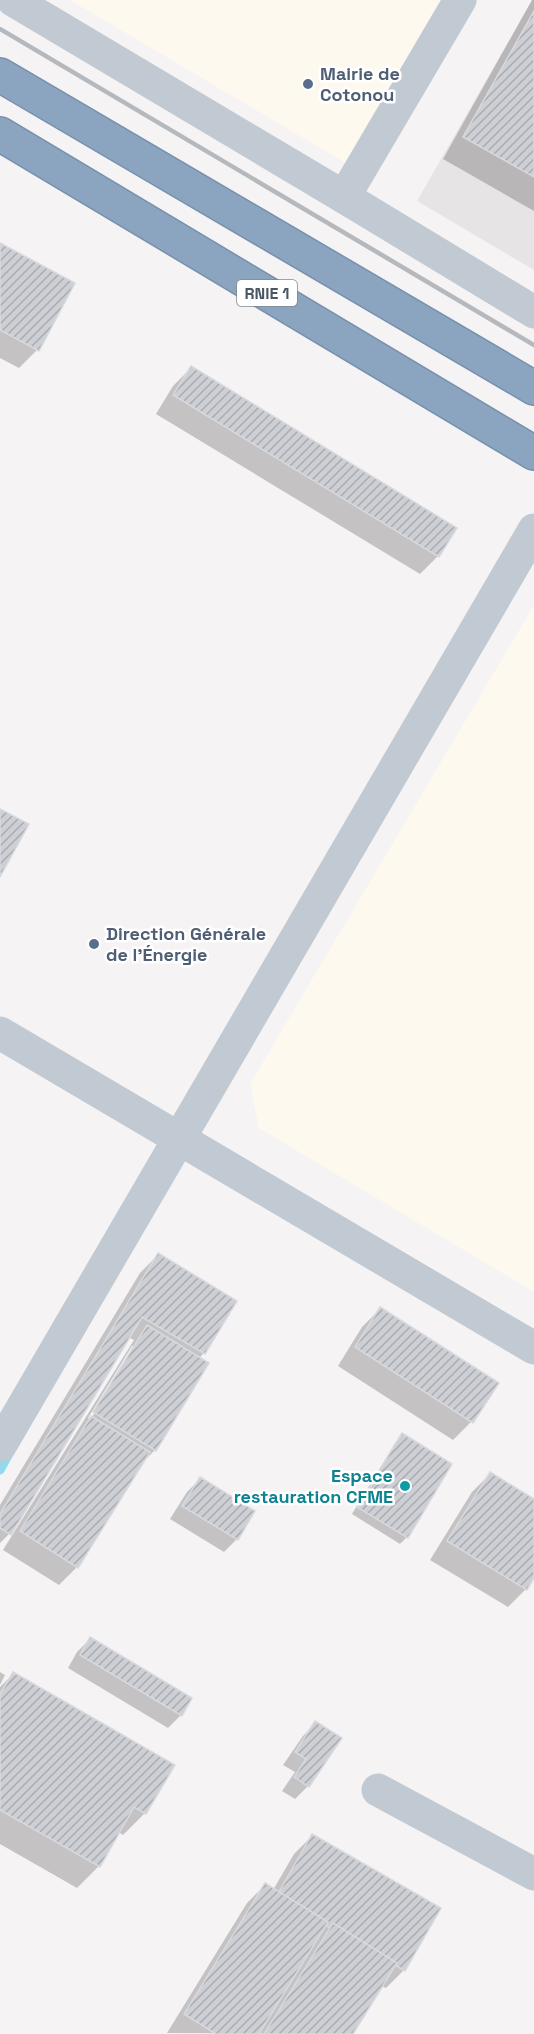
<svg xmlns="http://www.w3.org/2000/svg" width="534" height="2034" font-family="'Space Grotesk',sans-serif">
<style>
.commercial{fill:#fdf9ef}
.education{fill:#e6e4e5}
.shadow{fill:#0003;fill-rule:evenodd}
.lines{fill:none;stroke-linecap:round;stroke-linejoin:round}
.stream{stroke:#90daee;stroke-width:9}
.building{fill:url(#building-hatch);stroke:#d7d9de;stroke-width:1.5}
.highway-casing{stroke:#7690ad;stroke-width:36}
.street{stroke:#c1cad2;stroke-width:33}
.highway{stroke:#8ba5c1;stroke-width:33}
.rail{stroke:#b5b8bd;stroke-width:4.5}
.service-dot{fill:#5c6f8a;stroke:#fff;stroke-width:2}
.culture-dot{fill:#0f9aa8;stroke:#fff;stroke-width:2}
.labels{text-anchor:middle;stroke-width:5;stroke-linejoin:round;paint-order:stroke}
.shield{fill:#fff;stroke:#808990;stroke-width:1.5}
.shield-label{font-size:16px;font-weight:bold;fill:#4a5661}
.service-label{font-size:18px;font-weight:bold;fill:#4e5e75;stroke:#fff;text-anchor:start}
.culture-label{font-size:18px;font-weight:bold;fill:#0d838f;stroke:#fff;text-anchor:end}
</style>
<defs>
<pattern id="building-hatch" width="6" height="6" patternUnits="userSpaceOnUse" patternTransform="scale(1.5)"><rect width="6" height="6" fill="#cdcfd5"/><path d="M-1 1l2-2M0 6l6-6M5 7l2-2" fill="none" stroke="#a8abb0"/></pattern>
</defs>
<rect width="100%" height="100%" fill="#f5f3f3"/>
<!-- commercial -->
<g class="commercial">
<polygon points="70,0 456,0 354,168"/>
<polygon points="534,605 534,1292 259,1128 250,1084"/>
</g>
<!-- education -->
<polygon class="education" points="532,0 534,0 534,270 417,201"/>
<!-- shadow -->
<g class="shadow">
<polygon points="532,0 534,0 534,211 443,159"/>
<polygon points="0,244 37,350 19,368 0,358"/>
<polygon points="191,368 438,556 420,574 156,414 173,386"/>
<path d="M158,1255L235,1301L204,1353L198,1359L155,1450L143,1462L77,1567L59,1585L3,1550L134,1340L128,1337L10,1533L0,1543V1505L140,1273ZM132,1346H136L91,1419L88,1418Z"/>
<polygon points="381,1308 471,1422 453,1440 338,1366 362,1327"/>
<polygon points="402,1435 407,1537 400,1544 352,1514 396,1442"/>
<polygon points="490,1474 534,1501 534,1575 526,1589 508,1607 430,1560 472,1492"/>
<polygon points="200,1479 237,1539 224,1552 170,1519 187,1492"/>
<polygon points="90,1639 181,1715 168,1728 68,1668 77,1652"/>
<polygon points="0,1672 5,1675 0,1685"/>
<polygon points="13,1674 145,1813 123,1835 118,1832 99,1866 77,1888 0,1844 0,1687"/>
<polygon points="316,1723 308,1786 295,1799 282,1791 295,1772 283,1765 303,1736"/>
<polygon points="312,1836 404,1970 386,1988 381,1986 351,2034 167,2033 247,1903 265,1885 273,1890 294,1854"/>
</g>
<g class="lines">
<!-- stream -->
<polyline class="stream" points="0,1470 11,1450"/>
</g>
<!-- building -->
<g class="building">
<polygon points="534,11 534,177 463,137"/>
<polygon points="0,243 75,283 39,351 0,330"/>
<polygon points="191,366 457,528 439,557 173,395"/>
<polygon points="0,809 29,824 0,877"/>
<polygon points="158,1253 237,1301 205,1354 142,1317 11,1535 0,1528 0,1514"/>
<polygon points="380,1307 499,1383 473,1423 355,1347"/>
<polygon points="147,1325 209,1363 156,1451 93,1412"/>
<polygon points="91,1416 150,1452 78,1568 20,1531"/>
<polygon points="402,1433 452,1464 408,1538 357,1507"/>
<polygon points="490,1472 534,1499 534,1578 527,1590 447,1541"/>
<polygon points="200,1477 255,1511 238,1540 182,1506"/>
<polygon points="90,1637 192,1698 182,1716 80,1655"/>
<polygon points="13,1672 175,1765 146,1814 134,1807 100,1867 0,1810 0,1694"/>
<polygon points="315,1721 342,1738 309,1787 294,1777 306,1759 295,1752"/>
<polygon points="312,1834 441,1908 405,1971 276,1897"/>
<polygon points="265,1883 328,1922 259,2034 216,2034 184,2014"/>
<polygon points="333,1923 397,1963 353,2034 264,2034"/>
</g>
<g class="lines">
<!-- highway casing -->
<g class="highway-casing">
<g id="highway">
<polyline points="0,75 534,388"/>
<polyline points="0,134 534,453"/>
</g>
</g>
<!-- street -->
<g class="street">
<polyline points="13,0 344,197 534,312"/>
<polyline points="344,197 460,0"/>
<polyline points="0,1033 534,1348"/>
<polyline points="0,1446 534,530"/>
<polyline points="378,1790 534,1874"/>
</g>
<!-- highway -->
<use href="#highway" class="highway"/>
<!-- rail -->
<polyline class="rail" points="0,29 534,345"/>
</g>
<!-- markers -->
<g class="service-dot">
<circle cx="308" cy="84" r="6"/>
<circle cx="94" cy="944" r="6"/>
</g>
<circle class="culture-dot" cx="405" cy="1486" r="6"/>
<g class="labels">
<!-- shield labels -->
<rect class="shield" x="237" y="280" width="60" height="26" rx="4.5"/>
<g class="shield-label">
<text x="267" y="299">RNIE 1</text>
</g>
<!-- service labels -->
<g class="service-label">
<text x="320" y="80">Mairie de<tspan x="320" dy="21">Cotonou</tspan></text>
<text x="106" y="940">Direction Générale<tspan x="106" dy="21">de l'Énergie</tspan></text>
</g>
<!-- culture labels -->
<g class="culture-label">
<text x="393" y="1482">Espace<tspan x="393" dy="21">restauration CFME</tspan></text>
</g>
</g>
</svg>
